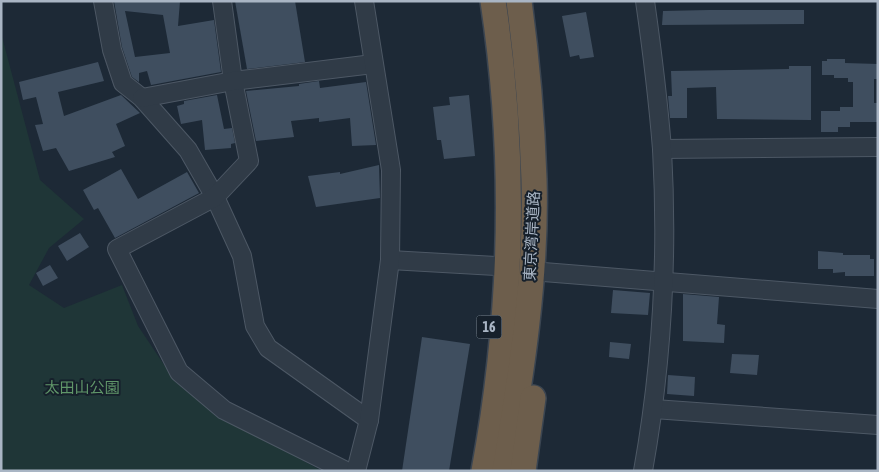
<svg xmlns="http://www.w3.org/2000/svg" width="879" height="472" font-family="'Asap Condensed','Noto Sans JP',sans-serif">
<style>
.green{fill:#1f3637}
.building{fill:#3f4e5f;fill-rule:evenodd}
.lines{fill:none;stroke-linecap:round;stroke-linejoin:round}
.minor-casing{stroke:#4d5865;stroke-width:20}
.highway-casing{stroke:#3b4551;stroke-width:28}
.minor{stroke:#303b47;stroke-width:18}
.highway{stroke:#6d5e4c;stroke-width:25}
.labels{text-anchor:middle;stroke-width:4;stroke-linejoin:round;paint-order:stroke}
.shield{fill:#16202b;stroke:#7d8896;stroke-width:1}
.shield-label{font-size:14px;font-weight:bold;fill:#a9b5c4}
.street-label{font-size:15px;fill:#a9b5c4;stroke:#16202b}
.park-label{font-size:15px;fill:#609669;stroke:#16202b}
</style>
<rect width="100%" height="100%" fill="#1d2936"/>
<!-- green -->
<polygon class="green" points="1,33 40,180 84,219 49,248 29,285 64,308 122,285 138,326 173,378 221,415 322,471 1,471"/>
<!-- building -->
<g class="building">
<path d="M114,1H180L178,26L214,20L221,72L151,85L147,71L139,73V82L132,77L122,47ZM125,11L163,15L170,53L135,57Z"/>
<polygon points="235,1 295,1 305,62 247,69"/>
<polygon points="709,10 804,10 804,24 662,25 663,11"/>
<polygon points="586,12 594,57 580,59 579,55 570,57 562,16"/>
<polygon points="827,59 845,59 845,63 878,64 878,79 874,79 874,103 878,103 878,122 850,122 850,127 838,127 838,132 821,132 821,111 840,111 840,107 853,107 853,82 848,82 848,78 834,78 834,75 822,75 822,61 827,61"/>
<polygon points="98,62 104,81 58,92 64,116 121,95 140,113 116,124 125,146 112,152 115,157 69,171 56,148 43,151 35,125 43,124 36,97 23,100 19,82"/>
<polygon points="789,66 811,66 811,120 717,119 716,87 687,88 687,118 670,118 668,96 672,96 671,71 789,69"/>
<polygon points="319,81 320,88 366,82 376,145 352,146 350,118 319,122 319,118 291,121 294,137 256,141 246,91 299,86 299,84"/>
<polygon points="217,95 224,129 232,128 235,143 231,144 231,148 205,150 202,120 181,124 177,106 184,104 184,101"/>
<polygon points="469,95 475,156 444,159 441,140 437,140 433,107 450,105 449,97"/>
<polygon points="379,165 380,198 316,207 308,176 340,172 340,174"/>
<polygon points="121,169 138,199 187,172 199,193 115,238 98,208 94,210 83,190"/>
<polygon points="80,233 89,247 67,261 58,246"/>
<polygon points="818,251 843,253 843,255 870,255 870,259 874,259 874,276 845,276 845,272 833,273 833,269 818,269"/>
<polygon points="50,265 58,278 43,286 36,273"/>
<polygon points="613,290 650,293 648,315 611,313"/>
<polygon points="683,294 719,297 717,324 725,325 724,343 683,341"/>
<polygon points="422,337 470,344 449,471 402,471"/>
<polygon points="610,342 631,344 629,359 609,357"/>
<polygon points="732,354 759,355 757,375 730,373"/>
<polygon points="668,375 695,377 694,396 667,394"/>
</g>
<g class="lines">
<!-- minor casing -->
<g class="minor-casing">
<g id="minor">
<polyline points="103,1 112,50 123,83 142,98 188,150 215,197 242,256 255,326 268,348 369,420"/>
<polyline points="222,1 233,81 249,161 215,197 117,249 179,372 224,410 346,471"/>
<polyline points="142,98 233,81 373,64"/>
<polyline points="662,149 878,147"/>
<polyline points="390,260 496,266"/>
<polyline points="531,271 878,299"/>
<polyline points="654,409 878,425"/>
<polyline points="356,471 369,420 390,260 391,170 364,1"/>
<path d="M643,471C662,365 668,256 662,149C658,99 652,50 645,1"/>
</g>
</g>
<!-- highway casing -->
<g class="highway-casing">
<g id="highway">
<path d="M484,471C513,313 517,160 493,1"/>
<path d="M505,471C521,376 537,276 534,179C532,120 527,60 519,1"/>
<polyline points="523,471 533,398"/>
</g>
</g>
<!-- minor -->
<use href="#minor" class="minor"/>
<!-- highway -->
<use href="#highway" class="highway"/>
</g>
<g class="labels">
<!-- shield labels -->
<rect class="shield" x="476.5" y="315.5" width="25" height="23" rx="4"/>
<g class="shield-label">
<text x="489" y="332">16</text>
</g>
<!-- street labels -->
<g class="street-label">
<text transform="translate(532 236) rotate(-87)" y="5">東京湾岸道路</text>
</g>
<!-- park labels -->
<g class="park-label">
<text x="82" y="393">太田山公園</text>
</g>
</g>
<!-- border -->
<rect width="879" height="472" fill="none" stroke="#a9b5c4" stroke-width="5"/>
</svg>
